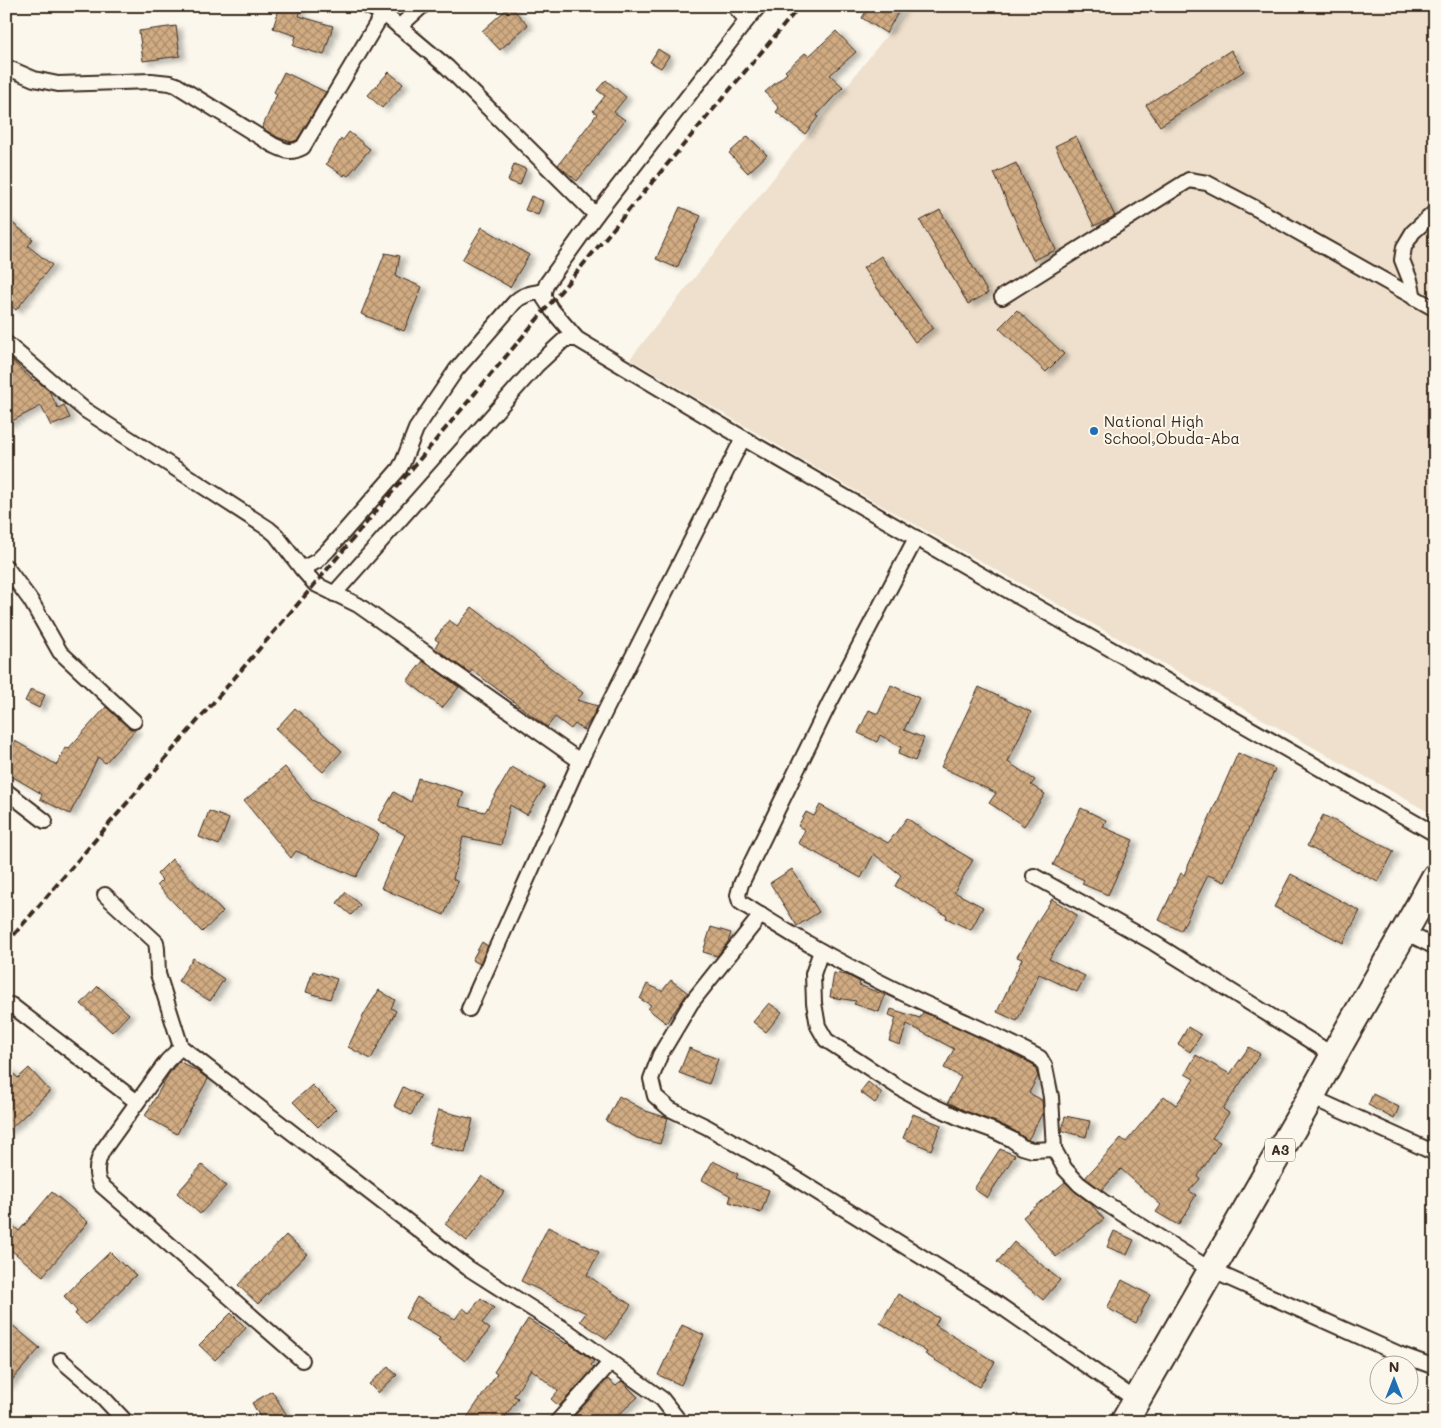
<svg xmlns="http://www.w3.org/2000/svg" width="1441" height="1428" font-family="Mali,sans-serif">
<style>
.built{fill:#eee0cc}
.building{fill:url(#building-cross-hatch);stroke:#3b2a1e;filter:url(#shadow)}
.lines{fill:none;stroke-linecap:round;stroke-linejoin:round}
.street-casing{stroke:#3b2a1e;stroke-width:18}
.highway-casing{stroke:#3b2a1e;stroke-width:30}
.street{stroke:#fbf7ec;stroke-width:14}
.highway{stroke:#fbf7ec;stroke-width:26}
.rail{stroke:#3b2a1e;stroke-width:4;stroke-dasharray:8 4;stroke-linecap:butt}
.poi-dot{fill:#1f6fb2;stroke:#fbf7ec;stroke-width:2}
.labels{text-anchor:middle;stroke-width:4;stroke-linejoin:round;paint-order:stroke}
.shield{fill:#fbf7ec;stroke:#75685c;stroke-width:1}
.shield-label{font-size:14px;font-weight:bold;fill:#3b2a1e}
.poi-label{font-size:15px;fill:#3b2a1e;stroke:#fbf7ec;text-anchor:start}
</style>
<defs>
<pattern id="building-cross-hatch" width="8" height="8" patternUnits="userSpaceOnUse" patternTransform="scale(1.25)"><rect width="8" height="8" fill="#d1ac83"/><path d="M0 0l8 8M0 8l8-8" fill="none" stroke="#ab8c6b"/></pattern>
<filter id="shadow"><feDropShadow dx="5.5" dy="3" stdDeviation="2.5" flood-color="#0004"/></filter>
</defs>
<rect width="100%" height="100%" fill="#fbf7ec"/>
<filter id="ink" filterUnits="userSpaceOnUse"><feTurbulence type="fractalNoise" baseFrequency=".02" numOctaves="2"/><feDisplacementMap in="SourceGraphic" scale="10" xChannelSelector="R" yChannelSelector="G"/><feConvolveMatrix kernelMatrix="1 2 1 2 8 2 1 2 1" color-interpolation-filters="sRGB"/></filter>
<g filter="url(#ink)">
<!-- built -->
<polygon class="built" points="910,6 1435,6 1434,815 875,502 630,359"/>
<!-- building -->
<g class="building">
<polygon points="280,6 291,6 301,9 299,16 333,26 324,55 293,46 296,36 273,28"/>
<polygon points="510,6 528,25 500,50 482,31"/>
<polygon points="869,6 902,6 886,33 862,18"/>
<polygon points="176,26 180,56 143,61 139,31"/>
<polygon points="836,31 856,52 830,75 843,87 817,115 818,117 805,134 776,112 779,108 765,92 787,73 785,71 805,53 809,56"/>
<polygon points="658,49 669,56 661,68 650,62"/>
<polygon points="1231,50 1244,71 1160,126 1146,105"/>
<polygon points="284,72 326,92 297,140 291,142 277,137 262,128 277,94 274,92"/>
<polygon points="389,72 403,84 382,108 368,95"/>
<polygon points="606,80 626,97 614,112 625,120 577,181 558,165 597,114 593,111 605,96 597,90"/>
<polygon points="349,132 370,149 348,176 345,174 344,176 326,164 341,139 343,140"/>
<polygon points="748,136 767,155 748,173 729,153"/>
<polygon points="1076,136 1115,216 1094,226 1055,146"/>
<polygon points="1016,163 1056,250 1033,260 994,173"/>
<polygon points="514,164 526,169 520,185 508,181"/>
<polygon points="531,196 543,201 538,215 525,210"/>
<polygon points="680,207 701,216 677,268 656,259"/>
<polygon points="940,210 988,293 968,304 920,221"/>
<polygon points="6,218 33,239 28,246 52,265 16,310 6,302"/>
<polygon points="482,227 529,255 510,287 462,260"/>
<polygon points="385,253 400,256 396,276 422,287 404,331 361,314"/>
<polygon points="881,256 933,328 915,342 863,268"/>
<polygon points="1017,310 1064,354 1046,372 999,328"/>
<polygon points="6,355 34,381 36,380 49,391 58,408 64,405 70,418 51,426 41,406 6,424"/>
<polygon points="472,607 583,693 577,700 598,706 590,721 583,730 575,724 571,729 555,717 547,727 472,670 470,673 434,648 439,642 435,639 449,620 457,626"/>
<polygon points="423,661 459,687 442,708 407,681"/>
<polygon points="891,685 919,698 904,730 924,738 915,761 898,754 901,747 880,735 877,742 858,733 869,710 878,714"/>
<polygon points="979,687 1031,712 1008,762 1035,780 1031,785 1045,794 1024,826 989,803 996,793 941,767"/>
<polygon points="31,689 45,695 39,708 25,701"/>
<polygon points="106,707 128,727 132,729 136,729 105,763 98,757 70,814 40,799 42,794 6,773 6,755 15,741 57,765 65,748 68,749"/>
<polygon points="295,708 342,751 323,772 276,729"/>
<polygon points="1238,753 1275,769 1225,882 1208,875 1181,931 1159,920 1181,873 1184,875"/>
<polygon points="285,767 312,800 379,834 356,877 296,851 291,858 244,801"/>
<polygon points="512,767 545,786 527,815 510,805 501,845 463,837 453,879 458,882 444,915 381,888 405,835 378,820 394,792 411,802 418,778 464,792 459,806 485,812"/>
<polygon points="820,805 888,843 907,818 932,836 973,860 954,892 983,907 971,930 946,918 947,916 895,886 901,875 874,854 861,878 798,843 805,830 798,826 806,812 814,816"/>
<polygon points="1081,808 1106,820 1103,827 1133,840 1108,895 1082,884 1084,880 1053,865"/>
<polygon points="209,811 229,819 219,845 199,837"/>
<polygon points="1323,815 1394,851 1378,882 1307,846"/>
<polygon points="172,859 223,912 202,932 157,885 162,880 157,874"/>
<polygon points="792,869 819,912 797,926 770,883"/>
<polygon points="1291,874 1360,911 1343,943 1274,907"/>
<polygon points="346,892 360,905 351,915 337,903"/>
<polygon points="1052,899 1077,915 1049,959 1085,976 1077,992 1039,974 1017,1021 997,1012 1022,959 1017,957 1035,925"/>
<polygon points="711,927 731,933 728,942 717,956 703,952"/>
<polygon points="482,942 488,946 480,964 472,960"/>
<polygon points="193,958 224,979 210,1001 178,981"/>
<polygon points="313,971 337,979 330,999 306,992"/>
<polygon points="834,973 847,975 860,982 859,985 885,995 879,1012 854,1004 856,1001 830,997"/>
<polygon points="671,980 688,993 666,1023 648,1009 651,1005 640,999 647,984 662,991"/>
<polygon points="98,986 129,1014 112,1032 81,1004"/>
<polygon points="379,990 395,1000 391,1008 396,1011 371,1059 348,1047 364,1014"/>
<polygon points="769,1003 782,1012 766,1032 753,1022"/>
<polygon points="891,1009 920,1018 923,1012 1000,1047 1034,1065 1038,1076 1029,1093 1042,1100 1043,1112 1028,1140 1015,1131 996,1122 965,1111 948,1102 961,1077 944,1068 954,1049 907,1024 900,1045 889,1041 896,1018 889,1015"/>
<polygon points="1188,1027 1201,1035 1190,1052 1178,1044"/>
<polygon points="1249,1047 1260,1054 1223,1109 1229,1113 1212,1138 1220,1142 1198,1176 1200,1179 1189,1191 1196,1195 1190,1205 1191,1205 1178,1225 1156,1212 1161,1205 1121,1169 1102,1190 1085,1178 1121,1138 1126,1142 1164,1096 1176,1105 1194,1079 1185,1074 1196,1055 1230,1074"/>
<polygon points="689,1048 718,1059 709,1084 679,1073"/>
<polygon points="179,1061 200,1073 208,1079 177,1134 145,1116 168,1075"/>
<polygon points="6,1066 18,1078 29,1068 50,1091 6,1133"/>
<polygon points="868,1082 882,1093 875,1103 860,1092"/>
<polygon points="312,1085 336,1109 318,1127 293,1102"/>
<polygon points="403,1087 421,1096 411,1115 394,1106"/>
<polygon points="1373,1094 1399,1107 1394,1119 1368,1105"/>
<polygon points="619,1096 646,1111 668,1118 660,1144 637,1138 606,1121"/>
<polygon points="438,1110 473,1119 465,1153 429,1144"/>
<polygon points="913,1114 941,1125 931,1150 903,1138"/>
<polygon points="1065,1116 1090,1121 1086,1137 1062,1131"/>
<polygon points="1000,1149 1015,1155 987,1198 974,1189"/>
<polygon points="713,1161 738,1174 736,1178 769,1190 761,1213 729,1202 731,1196 702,1180"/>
<polygon points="202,1165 226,1186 200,1214 177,1193"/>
<polygon points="482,1176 504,1192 467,1241 445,1224"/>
<polygon points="1065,1182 1074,1191 1091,1204 1104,1219 1056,1257 1023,1217"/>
<polygon points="52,1192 88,1222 43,1276 6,1246 6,1220 19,1231"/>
<polygon points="548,1227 599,1252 587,1275 631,1305 607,1339 580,1321 586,1313 521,1281"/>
<polygon points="1114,1231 1134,1240 1127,1255 1107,1247"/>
<polygon points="286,1235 307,1254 258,1304 238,1285"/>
<polygon points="1014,1242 1060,1280 1043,1300 997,1262"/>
<polygon points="110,1252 124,1266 125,1265 136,1275 86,1324 75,1314 77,1311 64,1296"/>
<polygon points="1122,1280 1150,1295 1136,1323 1107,1308"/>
<polygon points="898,1294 939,1318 935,1325 995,1362 979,1387 925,1354 927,1352 880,1323"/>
<polygon points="417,1297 455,1319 463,1308 469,1313 481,1298 494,1308 482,1323 490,1329 465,1361 438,1340 440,1338 405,1318"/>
<polygon points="231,1313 246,1328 215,1360 199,1345"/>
<polygon points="528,1319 567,1344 568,1343 594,1361 591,1365 594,1368 559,1406 551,1399 558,1391 531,1369 514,1396 518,1398 502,1422 464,1422 497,1374 494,1372"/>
<polygon points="6,1320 40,1348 6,1387"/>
<polygon points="682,1325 704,1335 681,1385 658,1375 665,1360 666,1360"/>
<polygon points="388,1367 397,1375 378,1393 369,1384"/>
<polygon points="608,1379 616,1386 622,1381 638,1397 617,1416 623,1422 580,1422 574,1416"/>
<polygon points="272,1391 291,1422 263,1422 252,1403"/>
</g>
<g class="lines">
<!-- street casing -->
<g class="street-casing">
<g id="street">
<polyline points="367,6 383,13 447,67 596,215 547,283 544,291 544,298 552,310 577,339 743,438 916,538 1435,834"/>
<polyline points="734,6 747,20"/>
<polyline points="399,27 422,6"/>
<path d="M6,67L34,79L58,84L151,81L170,83L176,85L273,145C286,151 290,154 303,147L383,13"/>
<polyline points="596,215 747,20 759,6"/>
<polyline points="1002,297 1189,180 1207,183 1257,209 1435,309"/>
<polyline points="1414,298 1410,280 1402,260 1404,247 1413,232 1435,212"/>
<polyline points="6,343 85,410 269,529 276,535 302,569 315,584 358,605 580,761"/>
<path d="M916,538L829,704L741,884L738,895L740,902C789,934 840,963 892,988C941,1012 992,1032 1040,1058L1045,1067L1051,1097L1054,1149L1065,1169L1079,1184L1102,1201L1211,1270L1399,1354L1435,1367"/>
<polyline points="6,567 31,601 60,652 134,721"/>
<path d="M302,569L317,561L328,550L399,469L403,462L416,429L456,370L514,303C522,294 533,293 544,291"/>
<polyline points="334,594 536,366 565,339 577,339"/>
<polyline points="6,791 45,821"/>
<polyline points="1034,876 1154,943 1333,1055"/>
<polyline points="105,895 156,942 157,949 158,974 181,1047 468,1268 567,1331 662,1399 680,1422"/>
<polyline points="761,915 691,1003 660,1055 651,1079 655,1096 670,1109 707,1127 782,1170 996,1303 1136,1400"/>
<polyline points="1405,932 1435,947"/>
<polyline points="821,951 813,974 814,1003 818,1026 826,1040 898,1087 929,1104 962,1119 992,1130 1011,1139 1022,1147 1032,1150 1054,1149"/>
<polyline points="11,1005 137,1102"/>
<polyline points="469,1009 580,761 743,438"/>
<path d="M181,1047L167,1061L103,1150C97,1161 94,1172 100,1184L302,1360"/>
<polyline points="1311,1097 1435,1153"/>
<polyline points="61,1360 95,1389 126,1422"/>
<polyline points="557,1422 610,1363"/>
</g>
</g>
<!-- highway casing -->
<g class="highway-casing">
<path id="highway" d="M1124,1422L1311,1097C1350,1023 1395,951 1435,877"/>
</g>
<!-- street -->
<use href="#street" class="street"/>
<!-- highway -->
<use href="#highway" class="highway"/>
<!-- rail -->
<polyline class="rail" points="6,944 315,584 800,6"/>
</g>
</g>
<!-- markers -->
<circle class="poi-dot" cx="1094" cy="431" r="5"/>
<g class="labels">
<!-- shield labels -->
<rect class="shield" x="1265" y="1138.5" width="30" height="23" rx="4"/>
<g class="shield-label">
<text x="1280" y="1155">A3</text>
</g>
<!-- poi labels -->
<g class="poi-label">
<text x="1104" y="427">National High<tspan x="1104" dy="17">School,Obuda-Aba</tspan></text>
</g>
</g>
<!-- margin -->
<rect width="1441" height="1428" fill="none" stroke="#fbf7ec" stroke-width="25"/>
<rect x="12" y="12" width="1416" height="1403" fill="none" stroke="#3b2a1e" stroke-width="2" filter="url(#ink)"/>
<!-- north arrow -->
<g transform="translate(1394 1380)"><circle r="24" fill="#fbf7ec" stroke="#aea59a"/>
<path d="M0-4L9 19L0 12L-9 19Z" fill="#1f6fb2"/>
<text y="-8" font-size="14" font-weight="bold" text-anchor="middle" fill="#3b2a1e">N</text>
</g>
</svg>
